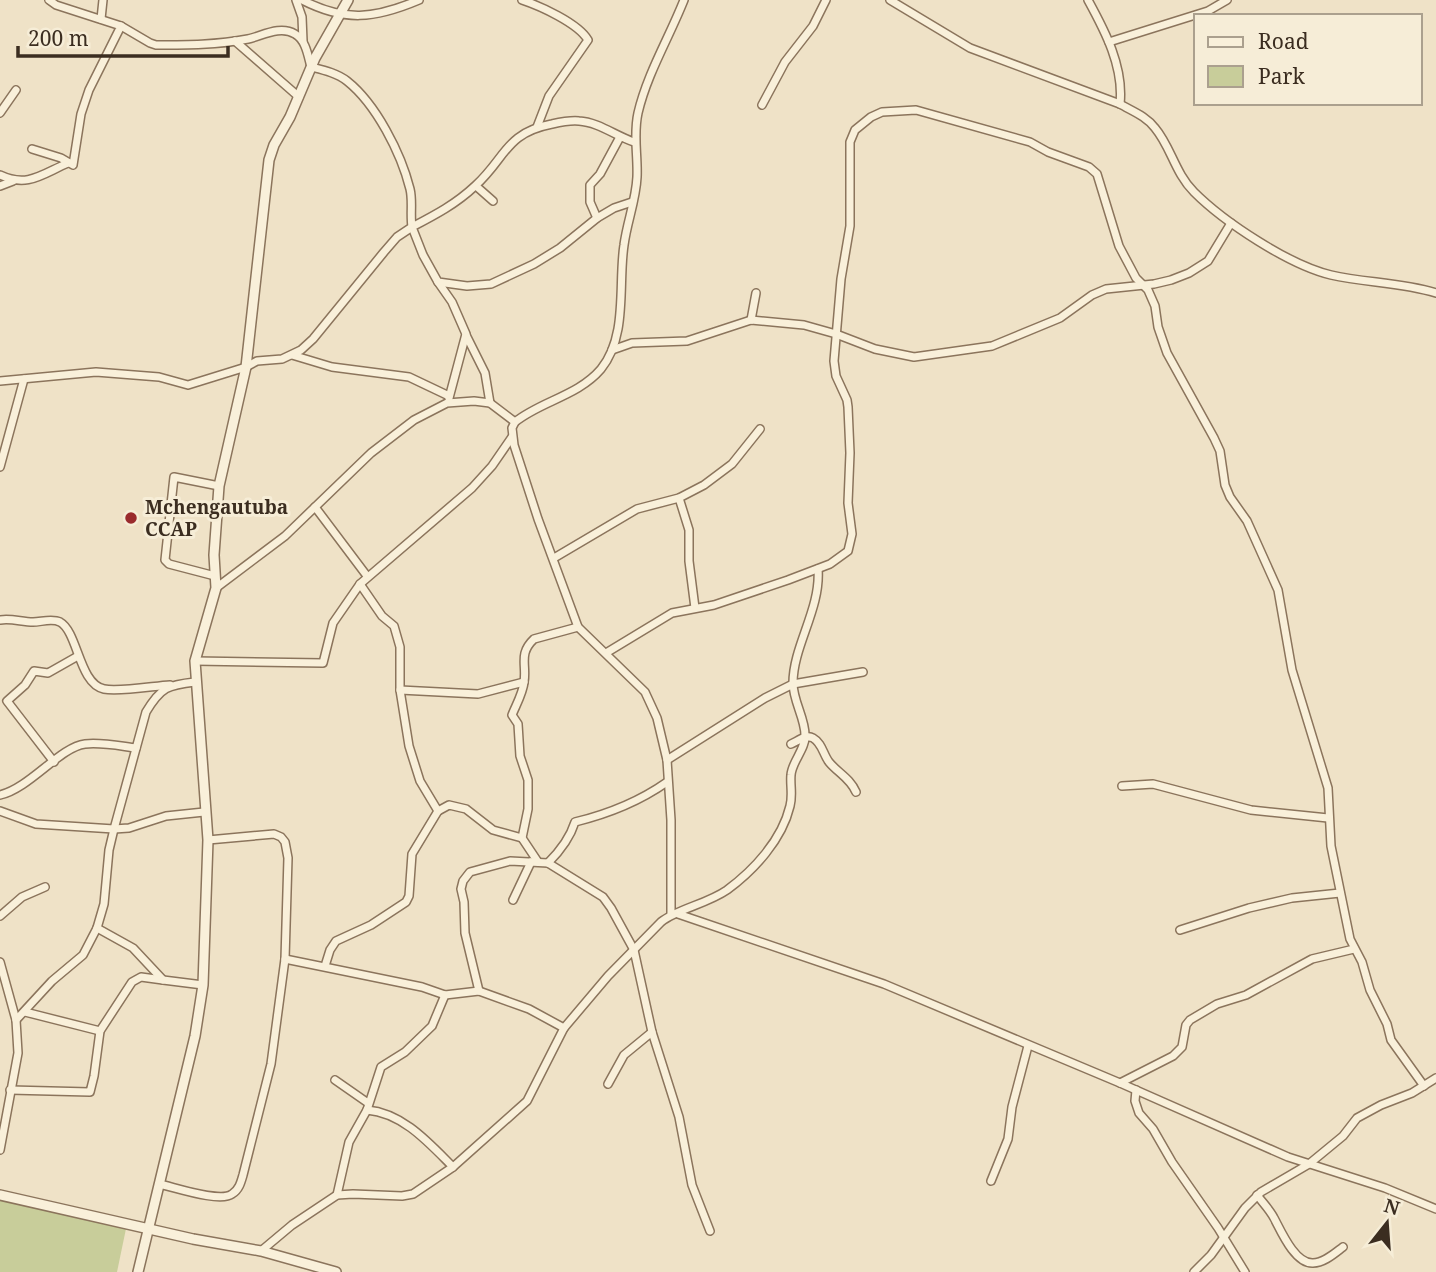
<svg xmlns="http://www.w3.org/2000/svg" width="1436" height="1272" font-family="'Noto Serif',serif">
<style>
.green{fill:#c8cd9a}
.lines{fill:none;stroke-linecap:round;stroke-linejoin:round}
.minor-casing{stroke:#8b745c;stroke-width:10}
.tertiary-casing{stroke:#8b745c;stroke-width:12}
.minor{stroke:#f9f0da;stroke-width:7}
.tertiary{stroke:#f9f0da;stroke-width:9}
.poi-dot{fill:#9a2b2d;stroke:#f6edd7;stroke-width:2.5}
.labels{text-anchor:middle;stroke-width:6;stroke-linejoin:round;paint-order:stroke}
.poi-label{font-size:19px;font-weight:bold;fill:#3b2d20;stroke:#f6edd7;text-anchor:start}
</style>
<rect width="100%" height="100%" fill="#efe2c7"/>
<!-- green -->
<polygon class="green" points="0,1194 128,1219 117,1272 0,1272"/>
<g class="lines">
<!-- minor casing -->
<g class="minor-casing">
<g id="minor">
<polyline points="296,0 302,17 303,41"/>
<path d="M302,0C345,22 374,19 419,0"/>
<path d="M522,0C540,6 578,23 588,40L549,96L537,127"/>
<path d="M890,0L970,48L1120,104C1132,111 1146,116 1155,128C1171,147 1175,173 1194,192C1224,222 1289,265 1331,275C1366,283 1401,282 1436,293"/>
<path d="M1088,0C1105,31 1124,67 1120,104"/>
<polyline points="101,19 103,0"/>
<polyline points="235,41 299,97"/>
<polyline points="1109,42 1208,11 1227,0"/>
<polyline points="762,105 785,62 813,26 826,0"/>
<polyline points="0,113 16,90"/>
<polyline points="32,149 61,158 73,165 81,114 89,90 121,26 56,5 49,0"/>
<path d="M0,175C28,188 42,174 68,163"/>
<polyline points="0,186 13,181"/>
<polyline points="476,186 493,201"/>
<path d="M632,202L614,208L597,218L560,248L534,264L491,284L467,286L438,282L423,255L412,227C435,215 456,204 475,186C506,158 505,133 552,124C561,122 570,120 579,121C598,122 616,136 634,142"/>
<polyline points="597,218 590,202 590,185 600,174 620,137"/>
<polyline points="438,282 452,302 466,334 449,398"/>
<polyline points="751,320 756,293"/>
<polyline points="466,335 485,373 490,403"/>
<polyline points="612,350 632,343 687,341 751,320 804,325 836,334 875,349 914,357 992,346 1060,318 1092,295 1106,289 1154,284 1171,280 1189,273 1208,261 1231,223"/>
<polyline points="292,355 332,367 409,377 449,396"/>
<path d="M0,381L96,372L159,377L188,385L246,367L257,361L282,359L301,350L313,339L384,252L397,237L412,227C410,214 413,201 410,189C401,153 376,104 347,81C337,73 323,70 311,67C308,56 306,40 295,34C280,25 262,36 248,39C217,45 187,45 156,45L150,43L121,26"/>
<polyline points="0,467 24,379"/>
<polyline points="679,498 689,530 689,561 695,608"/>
<polyline points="315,507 367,576"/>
<polyline points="554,558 637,509 679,498 704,485 732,464 760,429"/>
<polyline points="215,576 169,564 165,560 174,477 219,486"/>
<polyline points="216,588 285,536 371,453 414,420 447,403 474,401 490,403 515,422"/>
<path d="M0,620C11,618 22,622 33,622C41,622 52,618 60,622C78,632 79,684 104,689C119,692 154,686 170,685"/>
<polyline points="606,653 672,613 714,605 788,580 830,564 848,551 852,534 848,503 850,453 848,407 847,400 836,376 834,361 841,279 850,226 850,142 855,130 871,117 882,112 916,110 1030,142 1048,152 1089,167 1097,174 1119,246 1136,278 1148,290 1155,306 1158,327 1167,353 1214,438 1220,451 1225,485 1230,497 1247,521 1278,590 1292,670 1328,788 1331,846 1350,939 1362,962 1370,990 1387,1024 1391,1040 1424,1086"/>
<polyline points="195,661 323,663 333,623 360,584 472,488 492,466 512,437"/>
<polyline points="400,690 478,694 524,682"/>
<path d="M791,744C798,741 806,734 813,738C822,743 823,754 829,762C838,773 850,778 856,792"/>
<polyline points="667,760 765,698 793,684 863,672"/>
<polyline points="54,762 7,701 25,685 34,671 48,673 78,656"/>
<polyline points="1122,786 1153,784 1251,810 1328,818"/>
<path d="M0,795C30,788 60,747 85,744C101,742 120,746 136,748"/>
<polyline points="0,811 36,824 114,829 129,828 166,816 204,812"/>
<polyline points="438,811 449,805 466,809 493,830 522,838"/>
<path d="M538,862L522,838L528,809V780L520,756L518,724L512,715C516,705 523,693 524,682C527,665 518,654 534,639L578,627"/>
<path d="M548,863C560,851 570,838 575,822C608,814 640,801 667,782"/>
<polyline points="513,900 531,862"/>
<path d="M671,914V820L667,760L657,718L645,692L578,627L538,519L514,445L512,428L515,422C541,401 578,396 601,369C628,336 618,284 624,245C627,222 636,200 637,177C638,155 633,135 638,113C647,74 669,38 684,0"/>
<polyline points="678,914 884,984 1120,1083 1288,1157 1385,1188 1436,1209"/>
<polyline points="0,916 22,897 45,887"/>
<polyline points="97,928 133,948 163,980 203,985"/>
<polyline points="1180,930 1249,908 1292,898 1340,893"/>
<polyline points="285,959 422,987 445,995 479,991 529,1009 564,1028"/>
<polyline points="0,962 16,1020 18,1053 0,1150"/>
<polyline points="325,966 330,950 336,941 371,925 406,902 409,896 412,854 438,811 420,781 409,746 400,690 400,647 394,626 382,616 360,584"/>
<polyline points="479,991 465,933 464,902 461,889 463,881 470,872 510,861 548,863 603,897 611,908 634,950 652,1032 679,1117 692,1185 710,1231"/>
<polyline points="25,1012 100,1031"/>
<path d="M16,1020L52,981L83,955L97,928L104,904L109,850L114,829L146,712C161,687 168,685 195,682"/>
<polyline points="335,1080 368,1103"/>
<polyline points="1120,1083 1173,1056 1182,1047 1186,1025 1190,1020 1217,1004 1246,995 1312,959 1354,949"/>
<polyline points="608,1084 624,1055 652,1032"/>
<polyline points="10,1090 90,1092 94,1076 100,1031 132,982 141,977 163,980"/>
<polyline points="1136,1090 1135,1101 1139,1113 1153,1129 1172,1162 1218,1228 1245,1272"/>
<path d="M367,1110C403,1113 429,1143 453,1167"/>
<polyline points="991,1181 1008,1139 1012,1107 1028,1046"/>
<path d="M159,1184C174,1187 220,1203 232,1194C239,1190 241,1182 243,1175L271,1064L285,959L288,858L285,842L281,837L274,834L208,840"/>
<polyline points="337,1195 349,1142 367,1110 381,1067 405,1052 432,1026 445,995"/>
<path d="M1257,1195C1263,1203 1270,1210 1274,1218C1281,1231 1295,1264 1313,1263C1324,1263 1335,1253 1343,1247"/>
<path d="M261,1251L292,1225L337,1195L353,1194L402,1196L413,1194L453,1167L527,1101L564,1028L608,976L661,922C677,909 707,904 727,890C754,870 782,840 790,806C793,795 790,785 791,775C792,761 806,749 805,735C805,718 793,701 793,683C793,646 821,609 818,569"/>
<polyline points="1194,1272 1211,1255 1245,1208 1261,1192 1309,1164 1343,1136 1357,1118 1381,1105 1412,1093 1436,1078"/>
</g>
</g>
<!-- tertiary casing -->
<g class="tertiary-casing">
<g id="tertiary">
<polyline points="0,1195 193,1239 261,1251 336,1272"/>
<polyline points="138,1272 195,1036 203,985 208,840 195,661 216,588 214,555 219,486 246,367 269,160 274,145 290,117 315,58 348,0"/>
</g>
</g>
<!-- minor -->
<use href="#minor" class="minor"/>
<!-- tertiary -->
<use href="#tertiary" class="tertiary"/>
</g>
<!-- markers -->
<circle class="poi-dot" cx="131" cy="518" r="7"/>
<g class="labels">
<!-- poi labels -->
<g class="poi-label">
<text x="145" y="514">Mchengautuba<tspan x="145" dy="22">CCAP</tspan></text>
</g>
</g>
<!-- legend -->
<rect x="1194" y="14" width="228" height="91" fill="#f6edd7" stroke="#aba08e" stroke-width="2"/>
<rect x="1208" y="37" width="35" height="10" fill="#f9f0da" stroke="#aba08e" stroke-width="2"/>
<text x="1258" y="49" font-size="21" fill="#3b2d20">Road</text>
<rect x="1208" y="66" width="35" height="21" fill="#c8cd9a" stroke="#aba08e" stroke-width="2"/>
<text x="1258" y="84" font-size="21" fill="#3b2d20">Park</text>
<!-- north arrow -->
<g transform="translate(1387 1223) rotate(17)" stroke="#f6edd7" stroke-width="5" paint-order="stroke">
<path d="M0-5L12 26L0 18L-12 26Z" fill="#3b2d20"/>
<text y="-10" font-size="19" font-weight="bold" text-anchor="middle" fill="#3b2d20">N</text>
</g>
<!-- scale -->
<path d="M18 46v10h210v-10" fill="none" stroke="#3b2d20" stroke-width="3.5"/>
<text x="28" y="46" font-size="21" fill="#3b2d20" stroke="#f6edd7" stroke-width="5" paint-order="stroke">200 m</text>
</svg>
